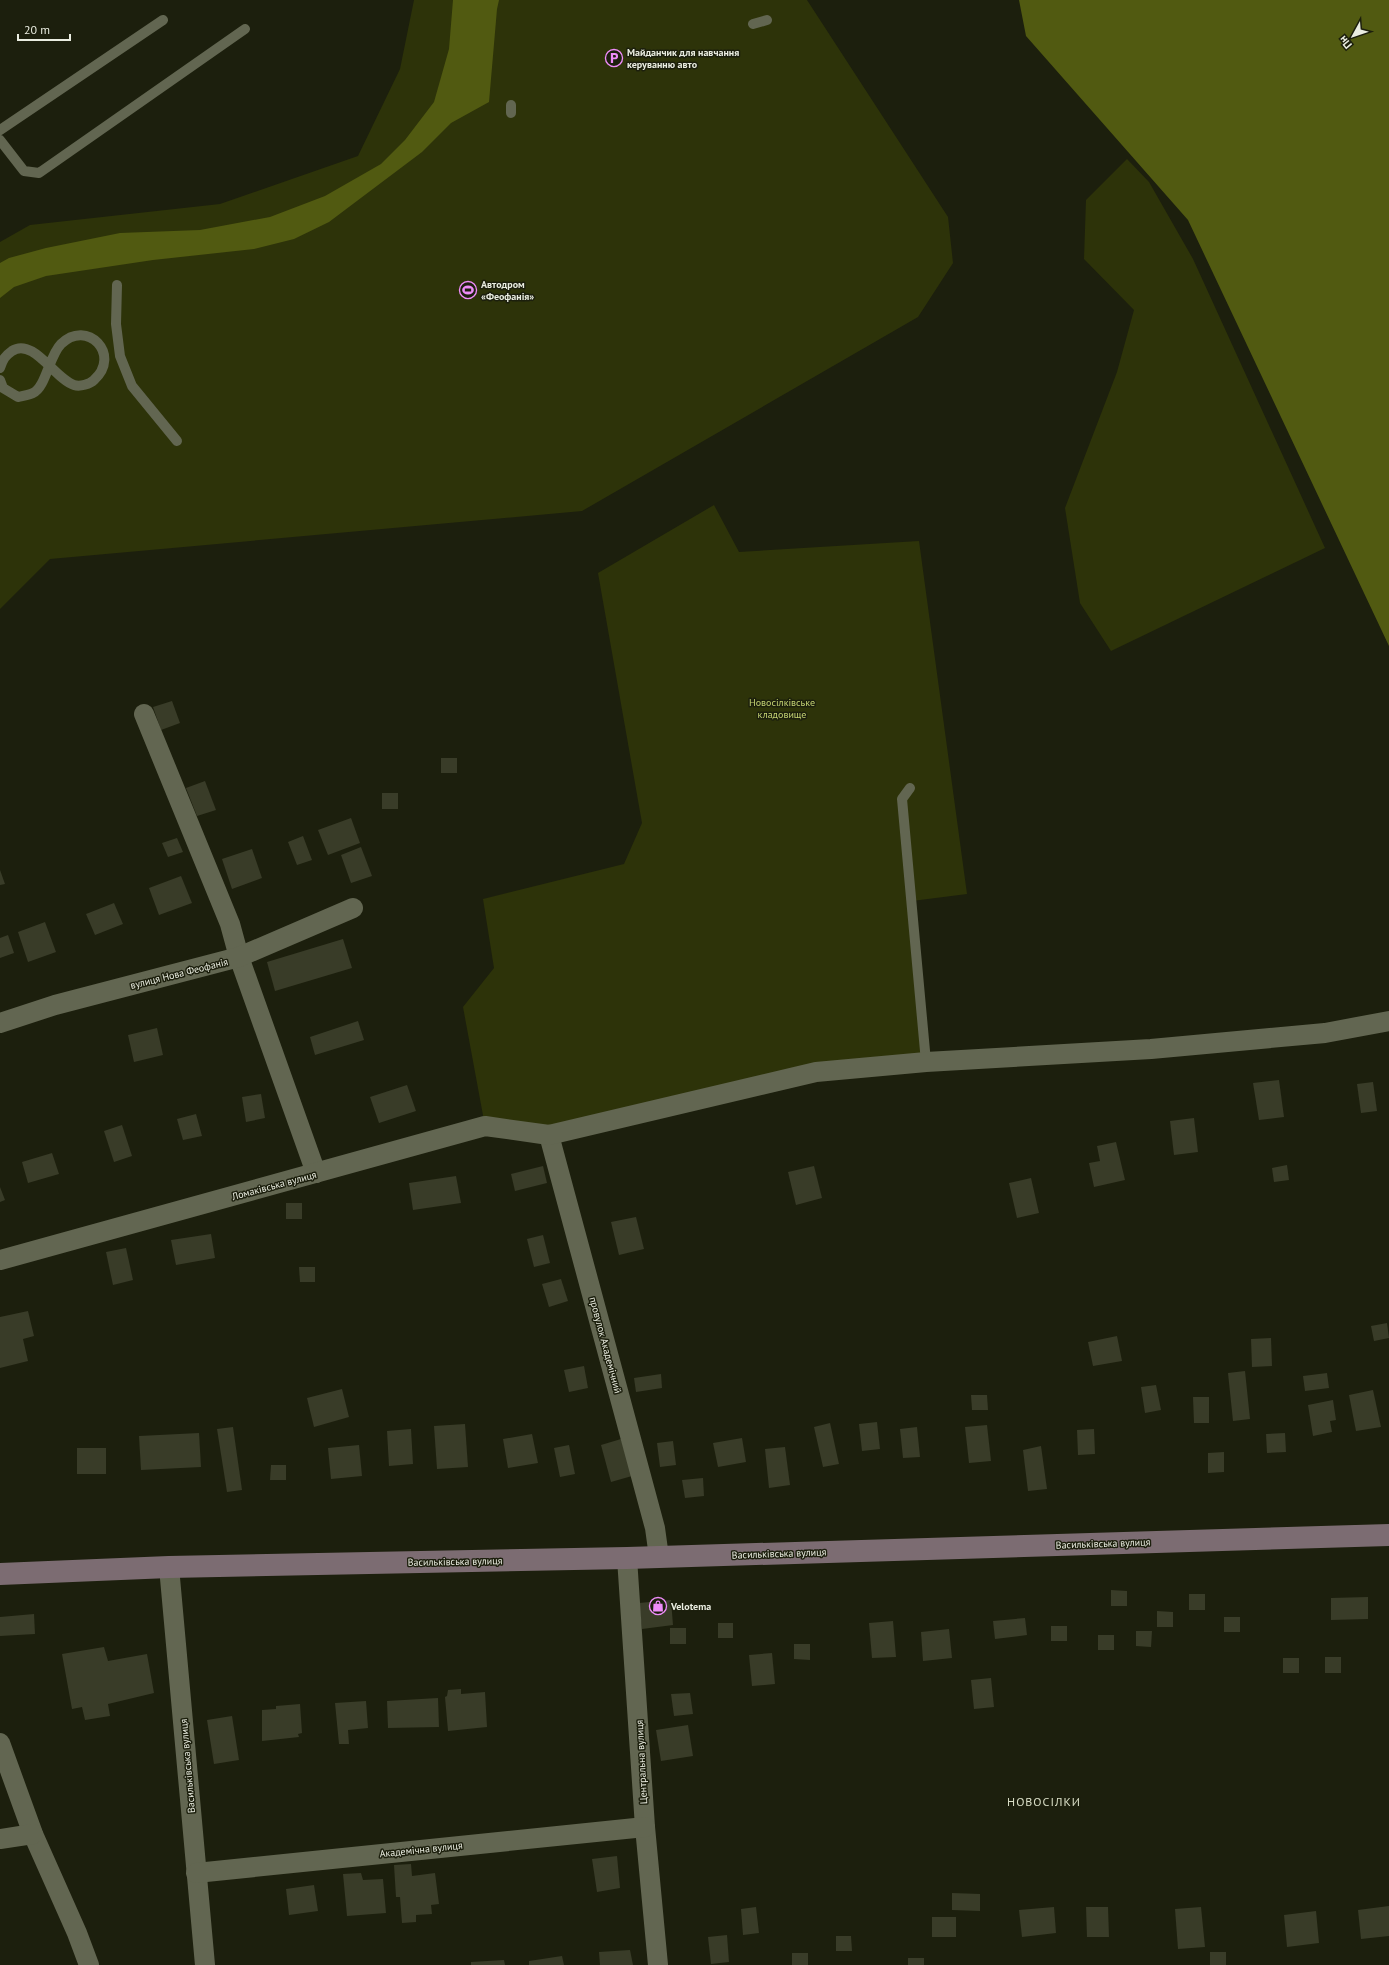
<svg xmlns="http://www.w3.org/2000/svg" width="1389" height="1965" font-family="'PT Sans',sans-serif">
<style>
.green{fill:#2d3309}
.forest{fill:#515a11}
.building{fill:#393c28}
.lines{fill:none;stroke-linecap:round;stroke-linejoin:round}
.lane{stroke:#626651;stroke-width:10}
.street{stroke:#626651;stroke-width:20}
.secondary{stroke:#7c6c72;stroke-width:22}
.labels{text-anchor:middle;stroke-width:3;stroke-linejoin:round;paint-order:stroke}
.poi-label{font-size:10px;font-weight:bold;fill:#eaede1;stroke:#1c1f0d;text-anchor:start}
.park-label{font-size:10px;fill:#c4d372;stroke:#1c1f0d}
.street-label{font-size:10px;fill:#eaede1;stroke:#1c1f0d}
.quarter-label{font-size:12px;letter-spacing:1px;fill:#dadfc7;stroke:#1c1f0d}
</style>
<rect width="100%" height="100%" fill="#1c1f0d"/>
<!-- green -->
<g class="green">
<polygon points="414,0 807,0 948,217 953,263 918,317 582,511 50,559 0,609 0,242 30,225 220,204 358,156 400,69"/>
<polygon points="1127,159 1149,182 1193,259 1325,548 1111,651 1080,603 1065,508 1117,372 1134,310 1084,259 1086,200"/>
<polygon points="714,505 739,552 919,541 967,894 912,901 926,1062 816,1072 549,1135 485,1126 463,1007 494,968 483,899 624,864 642,823 598,573"/>
</g>
<!-- forest -->
<g class="forest">
<polygon points="453,0 499,0 497,9 489,102 451,123 422,152 329,222 294,239 254,249 153,260 46,276 14,287 0,298 0,263 9,258 46,248 120,233 200,230 270,217 325,196 381,164 405,140 434,102 449,49"/>
<polygon points="1019,0 1389,0 1389,646 1188,220 1026,36"/>
</g>
<!-- building -->
<g class="building">
<polygon points="172,701 180,723 161,730 153,707"/>
<rect x="441" y="758" width="16" height="15"/>
<polygon points="205,781 216,810 197,816 186,788"/>
<rect x="382" y="793" width="16" height="16"/>
<polygon points="351,818 360,843 328,855 318,830"/>
<polygon points="303,836 312,860 297,865 288,842"/>
<polygon points="177,838 183,852 168,857 162,843"/>
<polygon points="361,847 372,876 351,883 341,855"/>
<polygon points="252,849 262,878 232,889 222,859"/>
<polygon points="0,870 5,884 0,885"/>
<polygon points="181,876 192,903 159,915 149,888"/>
<polygon points="114,903 123,924 95,935 86,914"/>
<polygon points="45,922 56,952 28,962 18,932"/>
<polygon points="8,935 14,953 0,958 0,938"/>
<polygon points="343,939 352,968 275,991 267,962"/>
<polygon points="358,1021 364,1040 315,1055 310,1037"/>
<polygon points="157,1028 163,1055 134,1062 128,1035"/>
<polygon points="1279,1080 1284,1117 1259,1120 1253,1083"/>
<polygon points="1373,1082 1377,1111 1361,1113 1357,1084"/>
<polygon points="407,1085 416,1111 379,1123 370,1097"/>
<polygon points="261,1094 265,1118 246,1122 242,1097"/>
<polygon points="196,1114 202,1136 183,1140 177,1119"/>
<polygon points="1194,1118 1198,1152 1174,1155 1170,1121"/>
<polygon points="122,1125 132,1156 114,1162 104,1131"/>
<polygon points="1116,1142 1125,1180 1094,1187 1089,1163 1100,1161 1097,1146"/>
<polygon points="52,1153 59,1174 28,1183 22,1162"/>
<polygon points="1287,1165 1289,1180 1274,1182 1272,1168"/>
<polygon points="543,1166 547,1183 515,1191 511,1174"/>
<polygon points="814,1166 822,1198 796,1205 788,1172"/>
<polygon points="456,1176 461,1203 413,1210 409,1183"/>
<polygon points="1031,1178 1039,1213 1017,1218 1009,1183"/>
<polygon points="0,1187 5,1200 0,1202"/>
<rect x="286" y="1203" width="16" height="16"/>
<polygon points="636,1217 644,1249 619,1255 611,1222"/>
<polygon points="211,1234 215,1258 176,1265 171,1240"/>
<polygon points="543,1235 550,1263 534,1267 527,1239"/>
<polygon points="126,1248 133,1280 113,1285 106,1252"/>
<polygon points="299,1267 315,1267 315,1282 300,1282"/>
<polygon points="561,1279 568,1301 549,1307 542,1284"/>
<polygon points="28,1311 34,1336 23,1339 28,1361 0,1368 0,1317"/>
<polygon points="1387,1323 1389,1338 1374,1341 1371,1326"/>
<polygon points="1117,1336 1122,1361 1093,1366 1088,1342"/>
<polygon points="1271,1338 1272,1366 1252,1367 1251,1339"/>
<polygon points="584,1366 588,1388 569,1392 564,1370"/>
<polygon points="1245,1371 1250,1419 1233,1421 1228,1373"/>
<polygon points="1327,1373 1329,1388 1305,1391 1303,1376"/>
<polygon points="661,1374 662,1388 636,1392 634,1378"/>
<polygon points="1156,1385 1161,1410 1145,1413 1141,1387"/>
<polygon points="342,1389 349,1417 314,1427 307,1398"/>
<polygon points="1373,1390 1381,1427 1356,1431 1349,1395"/>
<polygon points="971,1395 987,1395 988,1410 972,1410"/>
<polygon points="1193,1397 1209,1397 1209,1423 1194,1423"/>
<polygon points="1333,1400 1336,1420 1330,1421 1332,1432 1313,1436 1308,1405"/>
<polygon points="877,1422 880,1449 862,1451 859,1424"/>
<polygon points="830,1423 839,1464 823,1467 814,1427"/>
<polygon points="465,1424 468,1467 437,1469 434,1426"/>
<polygon points="987,1425 991,1461 969,1463 965,1427"/>
<polygon points="233,1427 242,1490 227,1492 217,1429"/>
<polygon points="917,1427 920,1457 903,1458 900,1429"/>
<polygon points="411,1429 413,1464 389,1466 387,1431"/>
<polygon points="1094,1429 1095,1454 1078,1455 1077,1430"/>
<polygon points="199,1433 201,1467 141,1470 139,1436"/>
<polygon points="1285,1433 1286,1452 1267,1453 1266,1434"/>
<polygon points="532,1434 538,1463 508,1468 503,1439"/>
<polygon points="742,1438 746,1462 718,1467 713,1443"/>
<polygon points="621,1439 632,1476 611,1482 601,1445"/>
<polygon points="673,1441 676,1465 660,1467 657,1443"/>
<polygon points="359,1445 362,1476 331,1479 328,1448"/>
<polygon points="569,1445 575,1474 560,1477 554,1448"/>
<polygon points="1041,1446 1047,1489 1028,1491 1023,1450"/>
<polygon points="785,1447 790,1485 769,1488 765,1449"/>
<rect x="77" y="1448" width="29" height="26"/>
<polygon points="1224,1452 1224,1472 1208,1473 1208,1453"/>
<polygon points="271,1465 286,1465 286,1480 270,1480"/>
<polygon points="703,1478 704,1496 685,1498 682,1480"/>
<polygon points="1111,1590 1127,1591 1127,1606 1111,1606"/>
<rect x="1189" y="1594" width="16" height="16"/>
<polygon points="1368,1597 1368,1619 1331,1620 1331,1598"/>
<polygon points="671,1600 673,1625 642,1629 639,1603"/>
<polygon points="1157,1611 1173,1612 1173,1627 1157,1627"/>
<polygon points="34,1614 35,1634 0,1636 0,1617"/>
<rect x="1224" y="1617" width="16" height="15"/>
<polygon points="1025,1618 1027,1635 995,1639 993,1621"/>
<polygon points="893,1621 896,1657 872,1658 869,1623"/>
<rect x="718" y="1623" width="15" height="15"/>
<rect x="1051" y="1626" width="16" height="15"/>
<rect x="670" y="1628" width="16" height="16"/>
<polygon points="949,1629 952,1658 923,1661 921,1632"/>
<polygon points="1136,1631 1152,1631 1151,1647 1136,1646"/>
<rect x="1098" y="1635" width="16" height="15"/>
<polygon points="794,1644 810,1644 810,1660 794,1659"/>
<polygon points="104,1647 108,1661 147,1654 154,1693 108,1704 110,1716 85,1720 82,1707 72,1709 62,1654"/>
<polygon points="772,1653 775,1684 752,1686 749,1655"/>
<rect x="1325" y="1657" width="16" height="16"/>
<rect x="1283" y="1658" width="16" height="15"/>
<polygon points="991,1678 994,1707 974,1709 971,1680"/>
<polygon points="461,1689 461,1694 485,1692 487,1727 448,1731 445,1697 447,1696 448,1690"/>
<polygon points="690,1693 693,1714 674,1716 671,1694"/>
<polygon points="438,1698 439,1727 388,1728 387,1701"/>
<polygon points="366,1701 368,1728 348,1730 349,1744 339,1744 335,1703"/>
<polygon points="300,1704 302,1733 298,1734 299,1737 262,1741 262,1710 276,1709 276,1706"/>
<polygon points="232,1716 239,1760 214,1764 207,1720"/>
<polygon points="688,1725 693,1756 661,1761 656,1730"/>
<polygon points="617,1856 620,1888 597,1892 592,1859"/>
<polygon points="411,1864 412,1876 435,1873 439,1904 431,1905 432,1914 416,1915 416,1922 402,1923 400,1897 396,1897 394,1865"/>
<polygon points="361,1873 363,1880 383,1879 386,1913 347,1916 343,1874"/>
<polygon points="314,1885 318,1911 289,1915 286,1889"/>
<polygon points="952,1893 980,1894 980,1911 952,1910"/>
<polygon points="1389,1906 1389,1936 1361,1939 1358,1910"/>
<polygon points="756,1907 759,1933 743,1935 741,1909"/>
<polygon points="1054,1907 1056,1933 1022,1937 1019,1910"/>
<polygon points="1086,1907 1108,1907 1109,1937 1087,1937"/>
<polygon points="1201,1907 1205,1947 1178,1949 1175,1909"/>
<polygon points="1316,1911 1319,1943 1287,1947 1284,1915"/>
<rect x="932" y="1917" width="24" height="20"/>
<polygon points="727,1935 729,1962 711,1964 708,1937"/>
<polygon points="836,1936 851,1936 852,1951 836,1951"/>
<polygon points="630,1950 633,1965 600,1965 599,1952"/>
<rect x="1210" y="1952" width="16" height="13"/>
<rect x="792" y="1953" width="16" height="12"/>
<polygon points="562,1956 564,1965 529,1965 529,1961"/>
<rect x="908" y="1958" width="16" height="7"/>
<polygon points="504,1960 505,1965 471,1965 471,1962"/>
</g>
<g class="lines">
<!-- lane -->
<g class="lane">
<polyline points="753,24 767,20"/>
<polyline points="511,113 511,105"/>
<polyline points="0,130 163,20"/>
<polyline points="0,140 24,171 39,173 245,29"/>
<polyline points="117,285 116,324 120,356 132,386 177,441"/>
<path d="M0,368C3,359 5,356 12,351C33,337 55,379 74,385C80,387 90,384 94,380C122,355 87,318 61,344C49,356 46,387 33,393C29,395 23,396 18,397L3,388L0,380"/>
<polyline points="910,788 902,799 926,1062"/>
</g>
<!-- street -->
<g class="street">
<polyline points="144,714 230,924 239,957 316,1173"/>
<polyline points="0,1023 55,1005 239,957 353,908"/>
<polyline points="549,1135 655,1528 659,1557"/>
<polyline points="0,1260 485,1126 549,1135 816,1072 926,1062 1151,1049 1325,1033 1389,1021"/>
<polyline points="627,1558 645,1827 658,1965"/>
<polyline points="169,1567 205,1965"/>
<polyline points="0,1743 33,1834 77,1933 89,1965"/>
<polyline points="0,1839 33,1834"/>
<polyline points="196,1873 645,1827"/>
</g>
<!-- secondary -->
<polyline class="secondary" points="0,1574 169,1567 627,1558 1389,1535"/>
</g>
<!-- icons -->
<defs>
<g id="parking-ring" transform="scale(0.9)"><circle r="9.5" fill="#1c1f0d" stroke="#ee8cf8" stroke-width="1.5"/><path d="M-3.5-5.5H1a3.5 3.5 0 0 1 0 7H-1V5.5H-3.5ZM-1-3.4V-.6H.8a1.4 1.4 0 0 0 0-2.8Z" fill="#ee8cf8"/></g>
<g id="stadium-ring" transform="scale(0.9)"><circle r="9.5" fill="#1c1f0d" stroke="#ee8cf8" stroke-width="1.5"/><path d="M0-5a6.5 5 0 1 0 0 10a6.5 5 0 1 0 0-10ZM-3.5-1.8h7v3.6h-7Z" fill="#ee8cf8"/></g>
<g id="shop-ring" transform="scale(0.9)"><circle r="9.5" fill="#1c1f0d" stroke="#ee8cf8" stroke-width="1.5"/><path d="M-5-2.5h2.3a2.7 3.5 0 0 1 5.4 0H5L5.5 6h-11ZM-1.5-2.5h3a1.5 2.3 0 0 0-3 0Z" fill="#ee8cf8"/></g>
</defs>
<g fill-rule="evenodd">
<use href="#parking-ring" x="614" y="58"/>
<use href="#stadium-ring" x="468" y="290"/>
<use href="#shop-ring" x="658" y="1606"/>
</g>
<g class="labels">
<!-- poi labels -->
<g class="poi-label">
<text x="627" y="56">Майданчик для навчання<tspan x="627" dy="12">керуванню авто</tspan></text>
<text x="481" y="288">Автодром<tspan x="481" dy="12">«Феофанія»</tspan></text>
<text x="671" y="1610">Velotema</text>
</g>
<!-- park labels -->
<g class="park-label">
<text x="782" y="706">Новосілківське<tspan x="782" dy="12">кладовище</tspan></text>
</g>
<!-- street labels -->
<g class="street-label">
<text transform="translate(179 973) rotate(-14)" y="4">вулиця Нова Феофанія</text>
<text transform="translate(274 1185) rotate(-15)" y="4">Ломаківська вулиця</text>
<text transform="translate(606 1345) rotate(75)" y="4">провулок Академічний</text>
<text transform="translate(1103 1543) rotate(-2)" y="4">Васильківська вулиця</text>
<text transform="translate(779 1553) rotate(-2)" y="4">Васильківська вулиця</text>
<text transform="translate(455 1561) rotate(-1)" y="4">Васильківська вулиця</text>
<text transform="translate(641 1762) rotate(-93)" y="4">Центральна вулиця</text>
<text transform="translate(187 1766) rotate(-95)" y="4">Васильківська вулиця</text>
<text transform="translate(421 1849) rotate(-6)" y="4">Академічна вулиця</text>
</g>
<!-- quarter labels -->
<g class="quarter-label">
<text x="1044" y="1806">НОВОСІЛКИ</text>
</g>
</g>
<!-- north arrow -->
<g transform="translate(1353 36) rotate(230)" stroke="#1c1f0d" stroke-width="3" paint-order="stroke">
<path d="M0-3L7 15L0 10L-7 15Z" fill="#eaede1"/>
<text y="-6" font-size="11" font-weight="bold" text-anchor="middle" fill="#eaede1">Пн</text>
</g>
<!-- scale -->
<path d="M18 34v6h52v-6" fill="none" stroke="#eaede1" stroke-width="2"/>
<text x="24" y="34" font-size="12" fill="#eaede1" stroke="#1c1f0d" stroke-width="3" paint-order="stroke">20 m</text>
</svg>
